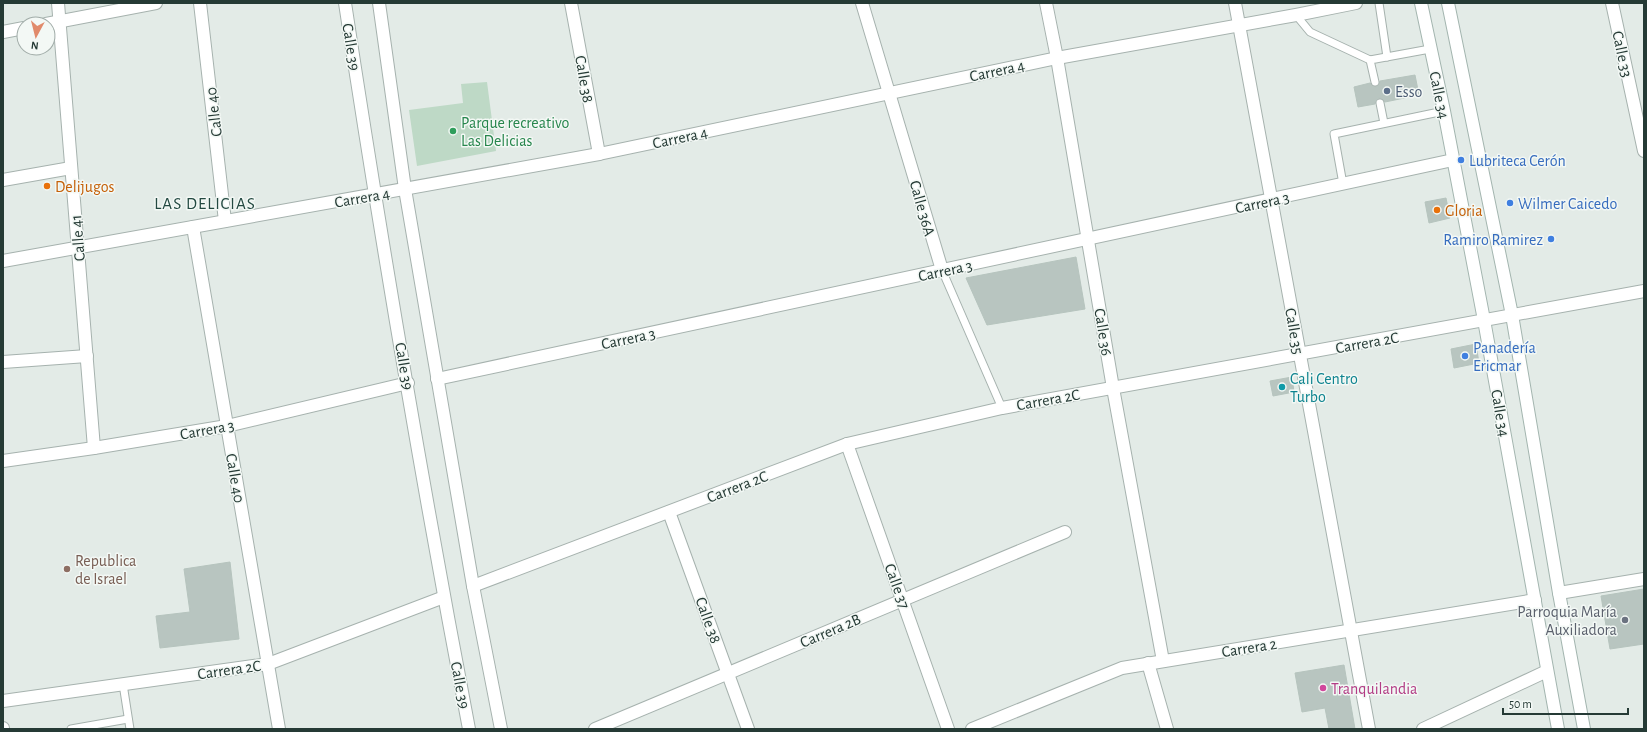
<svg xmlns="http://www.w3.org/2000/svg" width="1647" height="732" font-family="'Alegreya Sans',sans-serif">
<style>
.green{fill:#bed9c6}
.building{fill:#b8c5c0;stroke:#b6c4be}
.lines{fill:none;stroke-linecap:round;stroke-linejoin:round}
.service-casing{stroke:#a6b2ae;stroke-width:9}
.minor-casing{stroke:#a6b2ae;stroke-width:14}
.tertiary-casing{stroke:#a6b2ae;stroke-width:14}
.secondary-casing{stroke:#a3b5af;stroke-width:14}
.service{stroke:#fff;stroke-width:7}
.minor{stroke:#fff;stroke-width:12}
.tertiary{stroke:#fff;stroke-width:12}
.secondary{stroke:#fff;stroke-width:12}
.service-dot{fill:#5c6f8a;stroke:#f3f8f5;stroke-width:1.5}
.leisure-dot{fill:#2e9e5b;stroke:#f3f8f5;stroke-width:1.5}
.shop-dot{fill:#3f7fe0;stroke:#f3f8f5;stroke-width:1.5}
.food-dot{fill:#e8710a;stroke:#f3f8f5;stroke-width:1.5}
.culture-dot{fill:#0f9aa8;stroke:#f3f8f5;stroke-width:1.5}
.education-dot{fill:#8d6e63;stroke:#f3f8f5;stroke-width:1.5}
.worship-dot{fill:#6b7280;stroke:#f3f8f5;stroke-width:1.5}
.hotel-dot{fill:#d1479c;stroke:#f3f8f5;stroke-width:1.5}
.labels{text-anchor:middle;stroke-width:3;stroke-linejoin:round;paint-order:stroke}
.street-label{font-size:16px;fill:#253a35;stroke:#f3f8f5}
.service-label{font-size:16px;fill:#4e5e75;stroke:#f3f8f5;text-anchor:start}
.leisure-label{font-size:16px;fill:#27864d;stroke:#f3f8f5;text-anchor:start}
.shop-label{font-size:16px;fill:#366cbe;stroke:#f3f8f5;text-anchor:start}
.food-label{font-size:16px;fill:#c56008;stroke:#f3f8f5;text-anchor:start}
.culture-label{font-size:16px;fill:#0d838f;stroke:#f3f8f5;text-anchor:start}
.education-label{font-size:16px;fill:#785e54;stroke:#f3f8f5;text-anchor:start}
.worship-label{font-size:16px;fill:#5b616d;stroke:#f3f8f5;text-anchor:end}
.hotel-label{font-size:16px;fill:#b23c85;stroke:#f3f8f5;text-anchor:start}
.neighbourhood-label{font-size:17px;letter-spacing:1px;fill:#234941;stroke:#f3f8f5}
</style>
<rect width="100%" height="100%" fill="#e3ebe7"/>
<!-- green -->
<polygon class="green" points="487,82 496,151 417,166 409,110 463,103 461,84"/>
<!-- building -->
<g class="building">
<polygon points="1415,75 1419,95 1385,102 1379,98 1376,100 1375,104 1358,107 1354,87 1370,83 1376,87 1379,85 1380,81"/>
<polygon points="1446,198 1450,218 1429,223 1425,202"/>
<polygon points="1076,257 1085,309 987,325 966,278"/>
<polygon points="1476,344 1479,363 1454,368 1451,349"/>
<polygon points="1292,377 1294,392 1273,396 1270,381"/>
<polygon points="230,562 239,639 160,648 156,616 190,612 184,569"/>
<polygon points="1644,589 1644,644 1610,649 1601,596"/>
<polygon points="1344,665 1355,729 1329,729 1325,708 1302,712 1295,673"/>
</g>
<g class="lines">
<!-- service casing -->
<g class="service-casing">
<g id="service">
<polyline points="1379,3 1387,57"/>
<polyline points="1296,15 1310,32 1370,60"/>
<polyline points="1375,82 1370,60 1430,49"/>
<polyline points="1380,103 1384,123"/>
<polyline points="1343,184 1334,134 1444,111"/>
<polyline points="942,270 1002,408"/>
<polyline points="123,684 130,729"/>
<polyline points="71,729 128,719"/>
</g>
</g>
<!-- minor casing -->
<g class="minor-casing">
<g id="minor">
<polyline points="58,3 94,448"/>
<polyline points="200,3 225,221"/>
<polyline points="571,3 599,154"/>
<polyline points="862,3 942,270"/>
<polyline points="1046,3 1057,58 1113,388 1163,661"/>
<polyline points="1235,3 1369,729"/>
<polyline points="1612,3 1644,151"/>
<polyline points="46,24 156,3"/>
<polyline points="3,32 24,28"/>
<polyline points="3,180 71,168"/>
<polyline points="193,227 279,729"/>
<polyline points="3,261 599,154 1057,58 1296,15 1356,3"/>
<polyline points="3,362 87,356"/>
<polyline points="437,379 1453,160"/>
<polyline points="847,444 948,729"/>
<polyline points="3,461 94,448 227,426 408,383"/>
<polyline points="669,512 748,729"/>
<polyline points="473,586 847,444 1002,408 1644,291"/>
<polyline points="1559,593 1644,579"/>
<polyline points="1148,663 1167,729"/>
<polyline points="3,701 268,664 444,597"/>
<polyline points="3,728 3,729"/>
<polyline points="595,729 1065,532"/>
<polyline points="972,729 1122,668 1535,600"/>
<polyline points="1423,729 1547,671"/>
</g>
</g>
<!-- tertiary casing -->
<g class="tertiary-casing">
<g id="tertiary">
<path d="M345,3C382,246 423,488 469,729"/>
<polyline points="379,3 405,189 473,586 501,729"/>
</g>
</g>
<!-- secondary casing -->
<g class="secondary-casing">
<g id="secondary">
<polyline points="1421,3 1444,111 1484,320 1558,729"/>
<polyline points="1448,3 1512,315 1559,593 1584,729"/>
</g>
</g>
<!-- service -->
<use href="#service" class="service"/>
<!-- minor -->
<use href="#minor" class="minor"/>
<!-- tertiary -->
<use href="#tertiary" class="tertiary"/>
<!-- secondary -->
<use href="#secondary" class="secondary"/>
</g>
<!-- markers -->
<circle class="service-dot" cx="1387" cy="91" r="4"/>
<circle class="leisure-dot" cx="453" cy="131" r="4"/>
<g class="shop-dot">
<circle cx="1461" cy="160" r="4"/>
<circle cx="1510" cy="203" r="4"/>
<circle cx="1551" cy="239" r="4"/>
<circle cx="1465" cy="356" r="4"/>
</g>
<g class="food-dot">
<circle cx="47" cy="186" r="4"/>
<circle cx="1437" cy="210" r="4"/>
</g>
<circle class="culture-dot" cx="1282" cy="387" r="4"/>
<circle class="education-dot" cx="67" cy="569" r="4"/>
<circle class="worship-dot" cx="1625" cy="620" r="4"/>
<circle class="hotel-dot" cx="1323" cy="688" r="4"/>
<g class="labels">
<!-- street labels -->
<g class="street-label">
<text transform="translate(352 47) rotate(81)" y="6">Calle 39</text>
<text transform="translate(1623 54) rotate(78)" y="6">Calle 33</text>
<text transform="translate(997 70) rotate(-12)" y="6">Carrera 4</text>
<text transform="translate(585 79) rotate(80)" y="6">Calle 38</text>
<text transform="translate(1440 95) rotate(78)" y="6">Calle 34</text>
<text transform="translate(213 112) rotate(-97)" y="6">Calle 40</text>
<text transform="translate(680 137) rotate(-12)" y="6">Carrera 4</text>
<text transform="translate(362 197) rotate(-10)" y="6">Carrera 4</text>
<text transform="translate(1262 202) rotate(-12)" y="6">Carrera 3</text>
<text transform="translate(923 208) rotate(74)" y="6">Calle 36A</text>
<text transform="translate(77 238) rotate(-95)" y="6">Calle 41</text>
<text transform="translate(945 270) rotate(-12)" y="6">Carrera 3</text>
<text transform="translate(1295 331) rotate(80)" y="6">Calle 35</text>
<text transform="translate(1104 332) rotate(81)" y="6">Calle 36</text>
<text transform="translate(628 338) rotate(-12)" y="6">Carrera 3</text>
<text transform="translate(1367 342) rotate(-10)" y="6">Carrera 2C</text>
<text transform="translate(405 366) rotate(80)" y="6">Calle 39</text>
<text transform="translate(1048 399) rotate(-10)" y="6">Carrera 2C</text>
<text transform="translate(1501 413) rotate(80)" y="6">Calle 34</text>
<text transform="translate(207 429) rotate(-10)" y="6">Carrera 3</text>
<text transform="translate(236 478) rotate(80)" y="6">Calle 40</text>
<text transform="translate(737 486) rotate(-21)" y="6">Carrera 2C</text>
<text transform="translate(898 586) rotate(70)" y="6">Calle 37</text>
<text transform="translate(709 620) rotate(70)" y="6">Calle 38</text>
<text transform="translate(830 630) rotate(-23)" y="6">Carrera 2B</text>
<text transform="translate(1249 647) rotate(-9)" y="6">Carrera 2</text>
<text transform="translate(229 669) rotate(-8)" y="6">Carrera 2C</text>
<text transform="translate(461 685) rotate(79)" y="6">Calle 39</text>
</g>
<!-- service labels -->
<g class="service-label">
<text x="1395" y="97">Esso</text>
</g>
<!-- leisure labels -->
<g class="leisure-label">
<text x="461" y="128">Parque recreativo<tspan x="461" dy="18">Las Delicias</tspan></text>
</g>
<!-- shop labels -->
<g class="shop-label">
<text x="1469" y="166">Lubriteca Cerón</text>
<text x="1518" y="209">Wilmer Caicedo</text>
<text x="1543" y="245" text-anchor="end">Ramiro Ramirez</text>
<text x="1473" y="353">Panadería<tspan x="1473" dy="18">Ericmar</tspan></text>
</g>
<!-- food labels -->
<g class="food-label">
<text x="55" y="192">Delijugos</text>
<text x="1445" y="216">Gloria</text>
</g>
<!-- culture labels -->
<g class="culture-label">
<text x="1290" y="384">Cali Centro<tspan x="1290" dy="18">Turbo</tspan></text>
</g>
<!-- education labels -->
<g class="education-label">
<text x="75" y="566">Republica<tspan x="75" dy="18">de Israel</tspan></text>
</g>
<!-- worship labels -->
<g class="worship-label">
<text x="1617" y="617">Parroquia María<tspan x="1617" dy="18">Auxiliadora</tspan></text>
</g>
<!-- hotel labels -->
<g class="hotel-label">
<text x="1331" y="694">Tranquilandia</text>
</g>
<!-- neighbourhood labels -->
<g class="neighbourhood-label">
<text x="205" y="209">LAS DELICIAS</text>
</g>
</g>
<!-- border -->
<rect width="1647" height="732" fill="none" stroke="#253a35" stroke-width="8"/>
<!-- north arrow -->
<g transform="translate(36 36) rotate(187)"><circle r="19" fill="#f3f8f5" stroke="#a1aca8"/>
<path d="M0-3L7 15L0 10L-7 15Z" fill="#e18a6b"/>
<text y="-6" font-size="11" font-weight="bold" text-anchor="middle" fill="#253a35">N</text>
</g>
<!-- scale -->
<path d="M1503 708v6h125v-6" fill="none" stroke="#253a35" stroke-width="2"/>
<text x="1509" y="708" font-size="12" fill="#253a35" stroke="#f3f8f5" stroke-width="3" paint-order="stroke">50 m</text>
</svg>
